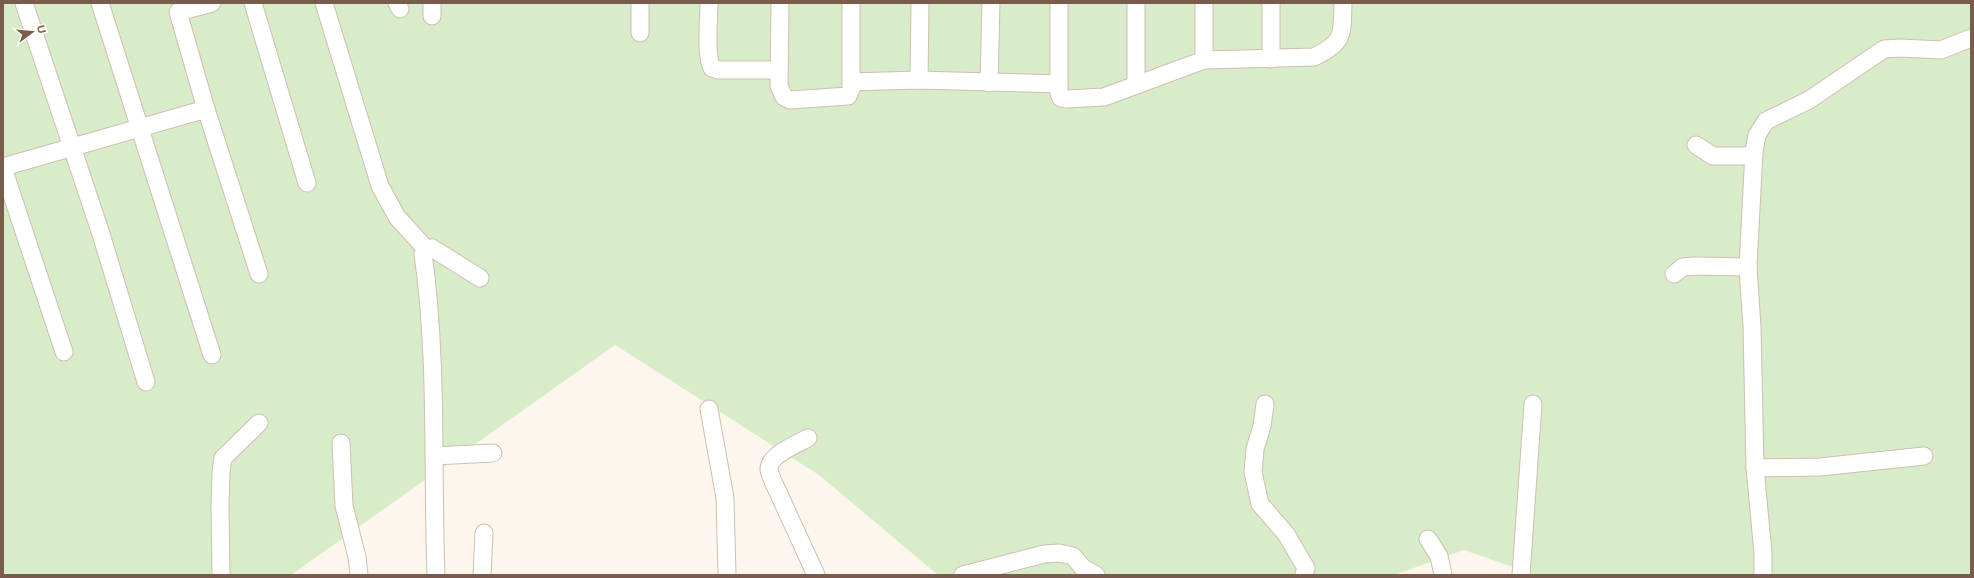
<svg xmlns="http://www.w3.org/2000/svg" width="1974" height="578" font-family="Helvetica,sans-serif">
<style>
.grass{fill:#d8ecc9}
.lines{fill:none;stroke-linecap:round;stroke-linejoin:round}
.minor-casing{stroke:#d1beb0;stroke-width:19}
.minor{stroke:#fff;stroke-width:17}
</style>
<rect width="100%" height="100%" fill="#fdf6ec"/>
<!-- grass -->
<polygon class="grass" points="3,3 1971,3 1971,575 1536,575 1464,550 1394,575 938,575 819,475 615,345 291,575 3,575"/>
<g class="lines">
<!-- minor casing -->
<g class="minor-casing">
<g id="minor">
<polyline points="24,3 101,234 146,382"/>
<polyline points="100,3 212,355"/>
<polyline points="253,3 307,183"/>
<polyline points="324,3 380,186 397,217 427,250"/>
<polyline points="397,3 400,9"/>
<polyline points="432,3 432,16"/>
<path d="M709,3C709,19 705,55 712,68L719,70H779"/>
<polyline points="780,3 779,86 784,97 790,100 848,96 851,89 851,3"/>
<path d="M1059,3V94L1061,98L1067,99L1104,97L1204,60L1314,57C1345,42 1342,35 1343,3"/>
<polyline points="1136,3 1136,84"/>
<polyline points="1204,3 1204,60"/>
<polyline points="640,33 640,3"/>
<polyline points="1271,59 1271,3"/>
<polyline points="919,80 920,3"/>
<polyline points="851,82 919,80 1059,84"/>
<polyline points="989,83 991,3"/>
<polyline points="206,109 259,274"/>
<polyline points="1696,145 1713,156 1754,156"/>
<polyline points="3,167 206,109 178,12 212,3"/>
<polyline points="3,168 64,352"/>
<polyline points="1674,274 1683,267 1695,266 1748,267"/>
<polyline points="1265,404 1262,426 1255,449 1253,472 1260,504 1286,534 1306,568 1304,575"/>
<polyline points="709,409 725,498 727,575"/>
<path d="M808,438C797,444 769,455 769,469C769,472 771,476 772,479L816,575"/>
<polyline points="341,443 344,506 357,557 359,575"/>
<polyline points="434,456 493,453"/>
<polyline points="1755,468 1820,467 1924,456"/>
<polyline points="1428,539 1439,556 1443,575"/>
<polyline points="221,575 220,506 221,472 223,458 259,423"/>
<path d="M436,575C432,468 438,360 423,254L432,248L480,278"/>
<polyline points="482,575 484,533"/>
<polyline points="963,575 1044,554 1059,553 1073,556 1083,568 1096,575"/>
<polyline points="1521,575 1533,404"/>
<polyline points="1763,575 1763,553 1755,468 1752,327 1748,267 1754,151 1757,135 1766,121 1809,100 1884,49 1900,48 1941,50 1971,38"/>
</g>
</g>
<!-- minor -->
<use href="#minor" class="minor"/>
</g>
<!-- border -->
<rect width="1974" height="578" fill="none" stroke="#7a5c4d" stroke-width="8"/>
<!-- north arrow -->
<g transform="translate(32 32) rotate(74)" stroke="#fffaf3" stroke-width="3" paint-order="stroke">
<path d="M0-3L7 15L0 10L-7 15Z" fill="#7a5c4d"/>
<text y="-6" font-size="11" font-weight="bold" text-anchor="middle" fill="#7a5c4d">U</text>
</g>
</svg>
